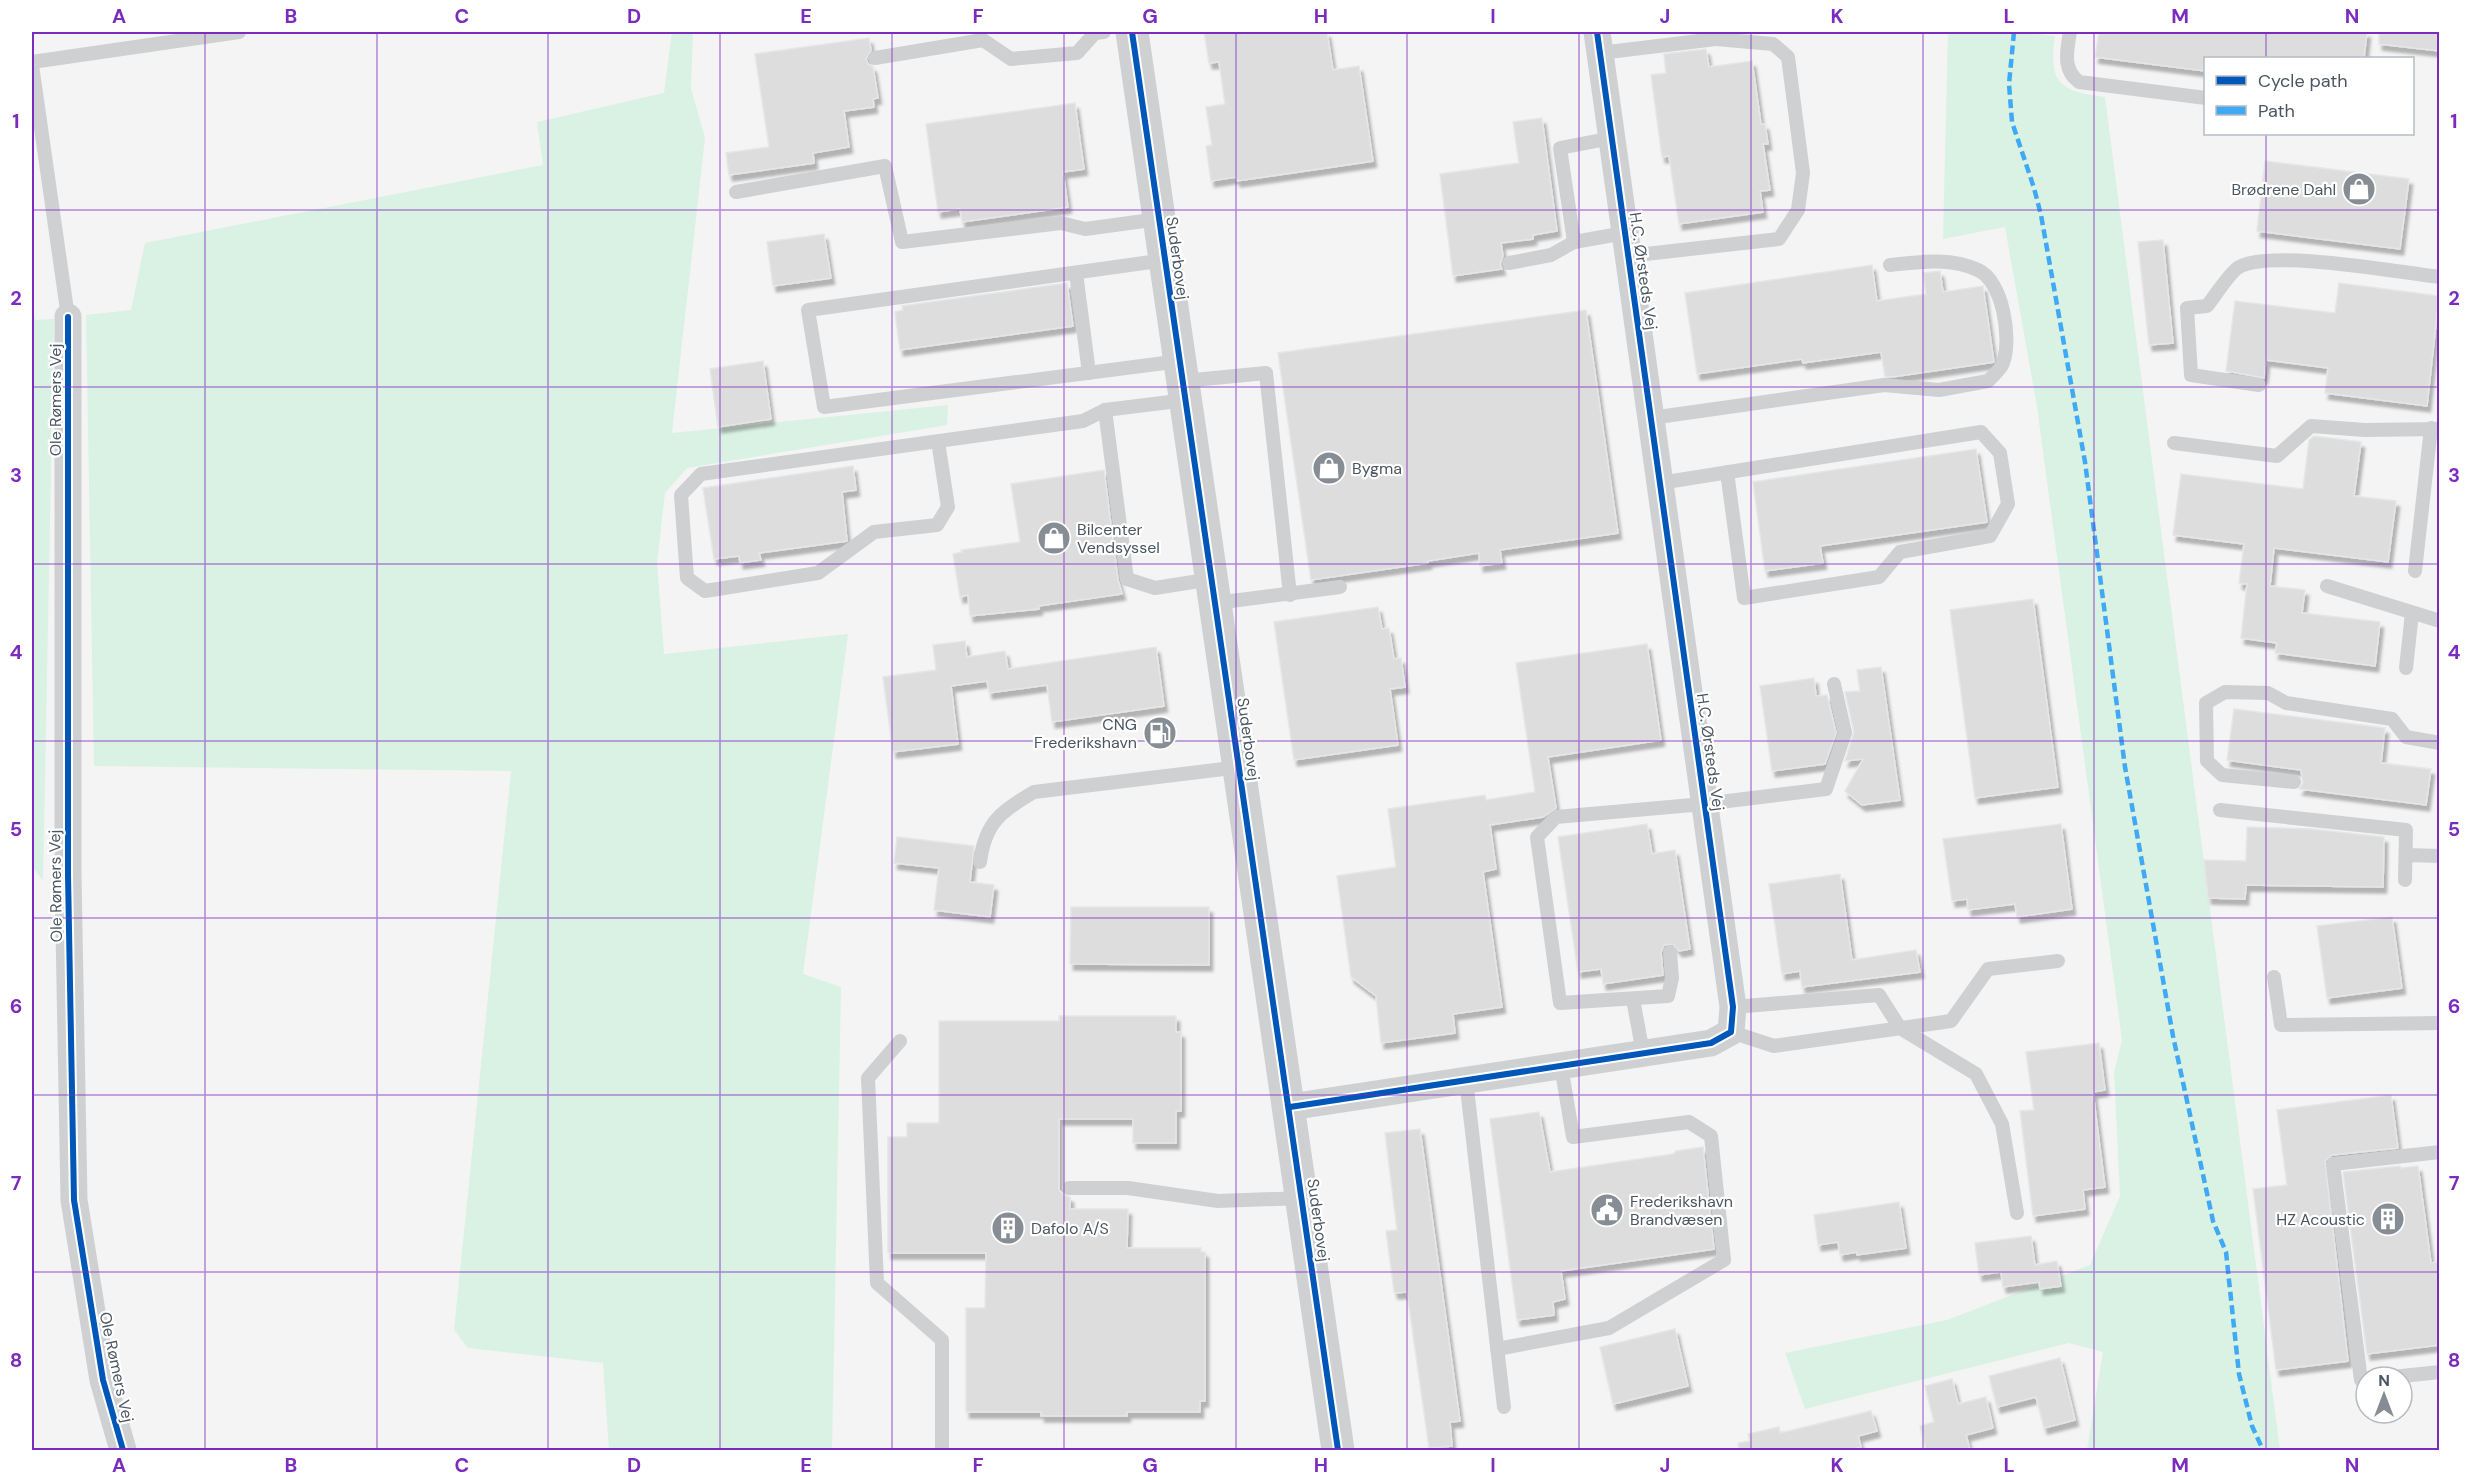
<svg xmlns="http://www.w3.org/2000/svg" width="2471" height="1482" font-family="'DM Sans',sans-serif">
<style>
.green{fill:#d9f2e3}
.building{fill:#ddddde;stroke:#e5e6e7;stroke-width:1.5;filter:url(#shadow)}
.lines{fill:none;stroke-linecap:round;stroke-linejoin:round}
.service{stroke:#ced0d2;stroke-width:14}
.minor{stroke:#ced0d2;stroke-width:27}
.tertiary{stroke:#ced0d2;stroke-width:33}
.quiet{stroke:#3fa9f5;stroke-width:4.5;stroke-dasharray:9 4.5;stroke-linecap:butt}
.cycleway-casing{stroke:#fff;stroke-width:10}
.cycleway{stroke:#0057b8;stroke-width:6}
.grid{fill:none;stroke:#7b2cbf;stroke-width:1.5;stroke-opacity:0.55}
.labels{text-anchor:middle;stroke-width:4.5;stroke-linejoin:round;paint-order:stroke}
.poi-label{font-size:16px;fill:#4a5661;stroke:#fff;text-anchor:start}
.street-label{font-size:16px;fill:#4a5661;stroke:#fff}
.neatline{fill:none;stroke:#7b2cbf;stroke-width:2}
.grid-label{font-size:20px;text-anchor:middle;font-weight:bold;fill:#7b2cbf}
</style>
<defs>
<filter id="shadow"><feDropShadow dx="3.5" dy="6" stdDeviation="1.5" flood-color="#0004"/></filter>
</defs>
<rect width="100%" height="100%" fill="#f4f4f4"/>
<!-- green -->
<g class="green">
<polygon points="672,32 693,32 691,88 705,138 672,433 948,405 947,425 687,468 665,493 657,563 664,654 848,634 803,974 841,987 832,1450 609,1450 603,1363 468,1348 454,1330 511,771 94,766 86,315 131,310 145,243 543,165 537,122 664,93"/>
<path d="M1948,32H2019L2055,36C2048,84 2060,91 2105,97L2280,1450H2087L2103,1352L2069,1343L1805,1409L1785,1353L1947,1320L2090,1265L2120,1196L2114,1073L2122,1040L2037,407L2005,227L1943,239Z"/>
<polygon points="32,300 35,320 54,319 43,881 32,866"/>
</g>
<!-- building -->
<g class="building">
<polygon points="1204,32 1327,32 1333,70 1359,66 1373,161 1237,181 1236,177 1211,181 1206,146 1212,145 1206,107 1225,104 1219,62 1209,63"/>
<polygon points="2099,32 2367,32 2364,58 2205,58 2205,71 2095,57"/>
<polygon points="2379,32 2439,32 2439,51 2379,44"/>
<polygon points="869,38 871,50 866,59 868,64 873,67 878,98 873,99 874,107 844,111 849,147 813,153 814,163 729,175 726,153 769,147 755,54"/>
<polygon points="1706,49 1709,67 1752,61 1761,124 1765,124 1768,144 1763,144 1770,190 1760,191 1763,212 1679,224 1669,156 1662,157 1651,75 1666,73 1664,54"/>
<polygon points="1075,103 1084,169 1063,172 1068,207 962,222 960,209 938,212 926,124"/>
<polygon points="1542,118 1557,231 1533,235 1533,239 1501,243 1503,256 1500,264 1502,269 1453,276 1440,174 1519,163 1513,122"/>
<polygon points="2265,161 2409,179 2400,249 2257,231"/>
<polygon points="824,234 831,278 773,286 767,242"/>
<polygon points="2163,240 2173,343 2149,345 2138,242"/>
<polygon points="1872,265 1877,301 1926,294 1923,273 1940,271 1943,292 1983,286 1994,362 1892,377 1885,376 1881,352 1803,363 1802,359 1697,374 1685,293"/>
<polygon points="1067,283 1073,326 900,350 895,312 903,310 902,306"/>
<polygon points="2339,283 2439,296 2427,406 2325,393 2328,368 2266,360 2264,378 2226,371 2235,301 2335,313"/>
<polygon points="1586,310 1618,533 1500,550 1502,563 1480,566 1479,553 1428,561 1428,563 1311,580 1278,353"/>
<polygon points="763,361 771,419 718,427 710,369"/>
<polygon points="2314,436 2361,442 2354,496 2396,501 2388,562 2274,548 2270,586 2305,590 2302,613 2380,622 2375,666 2275,653 2277,643 2241,638 2247,584 2239,583 2244,544 2173,535 2181,474 2303,489 2309,440"/>
<polygon points="1976,449 1987,522 1820,546 1823,563 1765,571 1753,482"/>
<polygon points="853,466 856,490 842,492 847,541 759,553 761,560 740,563 739,556 714,559 703,488"/>
<polygon points="1104,470 1118,580 1122,594 1038,606 1039,609 970,616 968,595 960,597 953,554 962,552 961,550 1020,542 1011,484"/>
<polygon points="2033,599 2058,787 1975,798 1950,610"/>
<polygon points="1378,607 1382,629 1389,628 1394,659 1401,658 1405,687 1390,689 1398,745 1294,760 1274,622"/>
<polygon points="965,641 967,657 1005,651 1008,669 1156,647 1164,706 1052,722 1047,685 989,693 987,681 951,686 958,744 893,752 883,677 936,670 933,645"/>
<polygon points="1647,644 1661,740 1548,757 1556,808 1543,817 1490,825 1496,869 1483,872 1502,1007 1453,1014 1455,1033 1381,1043 1376,996 1351,977 1337,876 1396,867 1388,809 1485,795 1486,800 1535,792 1516,663"/>
<polygon points="1881,667 1900,800 1862,805 1845,791 1863,759 1845,761 1854,732 1845,692 1860,691 1857,670"/>
<polygon points="1814,678 1816,696 1827,695 1836,733 1825,764 1772,771 1760,686"/>
<polygon points="2234,709 2385,728 2381,763 2431,769 2426,805 2299,789 2303,783 2301,770 2227,760"/>
<polygon points="1647,824 1652,854 1675,850 1690,949 1679,951 1673,944 1664,945 1661,952 1663,975 1603,984 1601,969 1578,972 1558,837"/>
<polygon points="2061,824 2072,909 2017,917 2015,904 1968,910 1967,899 1952,901 1943,839"/>
<polygon points="2247,827 2311,829 2384,837 2383,887 2246,885 2245,899 2208,898 2204,860 2246,861"/>
<polygon points="897,837 974,846 970,882 994,885 990,917 934,910 939,868 894,863"/>
<polygon points="1840,874 1852,960 1916,950 1920,972 1802,987 1800,971 1782,974 1769,884"/>
<polygon points="1071,907 1209,907 1209,965 1070,964"/>
<polygon points="2392,917 2402,988 2327,998 2317,926"/>
<polygon points="1059,1016 1176,1016 1176,1032 1181,1032 1181,1111 1176,1111 1176,1143 1133,1143 1133,1119 1059,1119 1059,1190 1064,1195 1070,1197 1070,1209 1128,1209 1127,1248 1201,1248 1201,1252 1205,1252 1205,1401 1200,1401 1200,1412 1127,1412 1127,1416 1041,1416 1041,1412 966,1412 966,1308 985,1308 986,1253 888,1253 888,1137 907,1137 907,1123 939,1123 939,1021 1059,1021"/>
<polygon points="2099,1043 2105,1090 2093,1092 2105,1187 2083,1190 2085,1209 2033,1216 2020,1111 2034,1110 2026,1052"/>
<polygon points="2391,1095 2398,1148 2332,1155 2325,1161 2348,1361 2276,1370 2253,1189 2287,1185 2277,1110"/>
<polygon points="1539,1112 1550,1172 1673,1154 1676,1151 1703,1147 1714,1249 1561,1271 1565,1299 1553,1302 1554,1315 1517,1320 1490,1119"/>
<polygon points="1420,1129 1460,1421 1450,1422 1452,1446 1429,1448 1407,1292 1395,1293 1394,1291 1386,1231 1397,1230 1385,1133"/>
<polygon points="2400,1166 2401,1168 2418,1166 2431,1263 2439,1262 2439,1345 2367,1354 2343,1172"/>
<polygon points="1899,1202 1906,1248 1857,1255 1857,1252 1840,1255 1838,1242 1818,1245 1814,1215"/>
<polygon points="2031,1236 2035,1265 2057,1261 2061,1286 2040,1289 2039,1282 2003,1287 2001,1272 1979,1275 1975,1243"/>
<polygon points="1675,1329 1688,1386 1613,1404 1600,1347"/>
<polygon points="2060,1358 2075,1420 2044,1428 2036,1397 1997,1407 1989,1376"/>
<polygon points="1952,1379 1958,1404 1986,1397 1993,1428 1966,1435 1970,1450 1926,1450 1920,1426 1934,1422 1925,1386"/>
<polygon points="1871,1411 1877,1431 1858,1436 1861,1447 1850,1450 1739,1450 1738,1443 1750,1441 1748,1434 1779,1427 1780,1433"/>
</g>
<g class="lines">
<!-- service -->
<g class="service">
<path d="M2070,32C2067,51 2062,69 2079,82L2206,98"/>
<polyline points="1600,53 1716,39 1773,44 1788,57 1803,173 1798,210 1779,239 1628,256"/>
<polyline points="875,58 983,40 1011,59 1077,53 1095,33 1104,32"/>
<polyline points="32,62 239,32"/>
<polyline points="32,65 68,317"/>
<polyline points="736,192 885,166 902,242 1061,223 1085,229 1159,219"/>
<polyline points="1574,242 1560,148 1612,138"/>
<polyline points="1165,260 808,310 824,407 1180,361"/>
<polyline points="1509,263 1551,255 1574,242 1625,233"/>
<polyline points="1076,273 1089,373"/>
<polyline points="1183,381 1266,373 1290,595"/>
<path d="M2259,385L2191,375L2187,308L2207,306C2215,296 2230,272 2239,267C2272,249 2397,272 2440,277"/>
<polyline points="1105,410 1127,579 1155,588 1212,579"/>
<path d="M1651,418L1884,385L1939,390L1988,381C1993,376 2001,369 2003,363C2012,339 2003,281 1978,270C1950,257 1919,262 1890,265"/>
<polyline points="938,441 948,507 937,525 874,532 818,573 705,591 687,578 681,495 701,474 1083,421 1105,410 1186,400"/>
<polyline points="2174,443 2277,456 2311,426 2365,430 2440,429"/>
<polyline points="1660,483 1981,432 2000,453 2008,504 1990,536 1900,552 1879,577 1744,598 1727,472"/>
<polyline points="2415,571 2431,428"/>
<polyline points="2327,586 2440,621"/>
<polyline points="1216,603 1340,587"/>
<polyline points="2406,668 2412,613"/>
<polyline points="2294,782 2222,775 2207,761 2206,703 2225,692 2268,693 2286,703 2392,719 2406,737 2440,743"/>
<polyline points="2220,810 2406,830 2405,880"/>
<polyline points="2406,855 2440,856"/>
<path d="M980,862C985,823 1001,811 1034,792L1240,767"/>
<polyline points="1670,952 1672,978 1668,996 1560,1003 1537,837 1556,817 1704,804 1826,789 1845,733 1834,684"/>
<polyline points="2274,977 2281,1025 2440,1023"/>
<polyline points="1633,999 1643,1053"/>
<polyline points="1733,1007 1879,995 1900,1028 1976,1074 2002,1124 2017,1213"/>
<polyline points="1731,1032 1774,1046 1951,1021 1988,969 2058,961"/>
<polyline points="900,1041 868,1078 877,1283 942,1340 942,1450"/>
<polyline points="1466,1080 1504,1407"/>
<polyline points="1069,1188 1128,1188 1218,1201 1302,1198"/>
<polyline points="1497,1349 1609,1328 1724,1260 1711,1136 1689,1122 1573,1137 1561,1066"/>
<polyline points="2392,1377 2440,1372"/>
<polyline points="2366,1380 2361,1380 2333,1164 2440,1152"/>
</g>
<!-- minor -->
<g class="minor">
<polyline points="68,317 68,875 74,1200 103,1380 123,1450"/>
<polyline points="1290,1107 1711,1043 1731,1032 1733,1007 1597,32"/>
</g>
<!-- tertiary -->
<polyline class="tertiary" points="1132,32 1338,1450"/>
<!-- quiet -->
<polyline class="quiet" points="2014,32 2009,84 2012,122 2034,188 2041,215 2085,462 2125,767 2173,1036 2213,1221 2226,1252 2239,1374 2252,1426 2263,1450"/>
<!-- cycleway casing -->
<g class="cycleway-casing">
<g id="cycleway">
<polyline points="1132,32 1338,1450"/>
<polyline points="68,317 68,875 74,1200 103,1380 123,1450"/>
<polyline points="1290,1107 1711,1043 1731,1032 1733,1007 1597,32"/>
</g>
</g>
<!-- cycleway -->
<use href="#cycleway" class="cycleway"/>
</g>
<!-- grid -->
<path class="grid" d="M205,32V1450M377,32V1450M548,32V1450M720,32V1450M892,32V1450M1064,32V1450M1236,32V1450M1407,32V1450M1579,32V1450M1751,32V1450M1923,32V1450M2094,32V1450M2266,32V58M2266,134V1450M32,210H2440M32,387H2440M32,564H2440M32,741H2440M32,918H2440M32,1095H2440M32,1272H2440"/>
<!-- icons -->
<defs>
<g id="shop-disc" transform="scale(1.725)"><circle r="9.5" fill="#868d94" stroke="#fff"/><path d="M-5-2.5h2.3a2.7 3.5 0 0 1 5.4 0H5L5.5 6h-11ZM-1.5-2.5h3a1.5 2.3 0 0 0-3 0Z" fill="#fff"/></g>
<g id="fuel-disc" transform="scale(1.725)"><circle r="9.5" fill="#868d94" stroke="#fff"/><path d="M-5.5-6h7V0h2V4h1.3V-2.5L3-4.5l.8-.8L6-3V5H2.5V1h-1V6h-7ZM-4.2-4.7v3.2H.2V-4.7Z" fill="#fff"/></g>
<g id="civic-disc" transform="scale(1.725)"><circle r="9.5" fill="#868d94" stroke="#fff"/><path d="M-.6-6.5H3V-4.5H.6V-3L4-1V1h2V6H-6V1h2V-1L-.6-3ZM-1.2 2.5V6h2.4V2.5Z" fill="#fff"/></g>
<g id="building-disc" transform="scale(1.725)"><circle r="9.5" fill="#868d94" stroke="#fff"/><path d="M-4-6H4V6H1V3H-1V6H-4ZM-2.5-4.3h1.7v1.8h-1.7ZM.8-4.3h1.7v1.8H.8ZM-2.5-1h1.7V.8h-1.7ZM.8-1h1.7V.8H.8Z" fill="#fff"/></g>
</defs>
<g fill-rule="evenodd">
<use href="#shop-disc" x="2359" y="189"/>
<use href="#shop-disc" x="1329" y="468"/>
<use href="#shop-disc" x="1054" y="538"/>
<use href="#fuel-disc" x="1160" y="733"/>
<use href="#civic-disc" x="1607" y="1210"/>
<use href="#building-disc" x="2388" y="1219"/>
<use href="#building-disc" x="1008" y="1228"/>
</g>
<g class="labels">
<!-- poi labels -->
<g class="poi-label">
<text x="2336" y="195" text-anchor="end">Brødrene Dahl</text>
<text x="1352" y="474">Bygma</text>
<text x="1077" y="535">Bilcenter<tspan x="1077" dy="18">Vendsyssel</tspan></text>
<text x="1137" y="730" text-anchor="end">CNG<tspan x="1137" dy="18">Frederikshavn</tspan></text>
<text x="1630" y="1207">Frederikshavn<tspan x="1630" dy="18">Brandvæsen</tspan></text>
<text x="2365" y="1225" text-anchor="end">HZ Acoustic</text>
<text x="1031" y="1234">Dafolo A/S</text>
</g>
<!-- street labels -->
<g class="street-label">
<text transform="translate(1178 258) rotate(82)" y="6">Suderbovej</text>
<text transform="translate(1644 271) rotate(82)" y="6">H.C. Ørsteds Vej</text>
<text transform="translate(55 400) rotate(-90)" y="6">Ole Rømers Vej</text>
<text transform="translate(1249 739) rotate(82)" y="6">Suderbovej</text>
<text transform="translate(1711 752) rotate(82)" y="6">H.C. Ørsteds Vej</text>
<text transform="translate(55 886) rotate(-91)" y="6">Ole Rømers Vej</text>
<text transform="translate(1319 1220) rotate(82)" y="6">Suderbovej</text>
<text transform="translate(117 1367) rotate(78)" y="6">Ole Rømers Vej</text>
</g>
</g>
<!-- border -->
<rect width="2471" height="1482" fill="none" stroke="#ffffff" stroke-width="66"/>
<!-- legend -->
<rect x="2204" y="57" width="210" height="78" fill="#ffffff" stroke="#b7bbc0" stroke-width="1.5"/>
<rect x="2216" y="76" width="30" height="9" fill="#0057b8" stroke="#b7bbc0" stroke-width="1.5"/>
<text x="2258" y="87" font-size="18" fill="#4a5661">Cycle path</text>
<rect x="2216" y="106" width="30" height="9" fill="#3fa9f5" stroke="#b7bbc0" stroke-width="1.5"/>
<text x="2258" y="117" font-size="18" fill="#4a5661">Path</text>
<!-- north arrow -->
<g transform="translate(2384 1395)"><circle r="28" fill="#ffffff" stroke="#b7bbc0" stroke-width="1.5"/>
<path d="M0-4.5L10 22L0 15L-10 22Z" fill="#868d94"/>
<text y="-9" font-size="16" font-weight="bold" text-anchor="middle" fill="#4a5661">N</text>
</g>
<rect x="33" y="33" width="2405" height="1416" class="neatline"/>
<g class="grid-label">
<text x="119" y="23">A</text>
<text x="291" y="23">B</text>
<text x="462" y="23">C</text>
<text x="634" y="23">D</text>
<text x="806" y="23">E</text>
<text x="978" y="23">F</text>
<text x="1150" y="23">G</text>
<text x="1321" y="23">H</text>
<text x="1493" y="23">I</text>
<text x="1665" y="23">J</text>
<text x="1837" y="23">K</text>
<text x="2009" y="23">L</text>
<text x="2180" y="23">M</text>
<text x="2352" y="23">N</text>
<text x="16" y="128">1</text>
<text x="2454" y="128">1</text>
<text x="16" y="305">2</text>
<text x="2454" y="305">2</text>
<text x="16" y="482">3</text>
<text x="2454" y="482">3</text>
<text x="16" y="659">4</text>
<text x="2454" y="659">4</text>
<text x="16" y="836">5</text>
<text x="2454" y="836">5</text>
<text x="16" y="1013">6</text>
<text x="2454" y="1013">6</text>
<text x="16" y="1190">7</text>
<text x="2454" y="1190">7</text>
<text x="16" y="1367">8</text>
<text x="2454" y="1367">8</text>
<text x="119" y="1472">A</text>
<text x="291" y="1472">B</text>
<text x="462" y="1472">C</text>
<text x="634" y="1472">D</text>
<text x="806" y="1472">E</text>
<text x="978" y="1472">F</text>
<text x="1150" y="1472">G</text>
<text x="1321" y="1472">H</text>
<text x="1493" y="1472">I</text>
<text x="1665" y="1472">J</text>
<text x="1837" y="1472">K</text>
<text x="2009" y="1472">L</text>
<text x="2180" y="1472">M</text>
<text x="2352" y="1472">N</text>
</g>
</svg>
